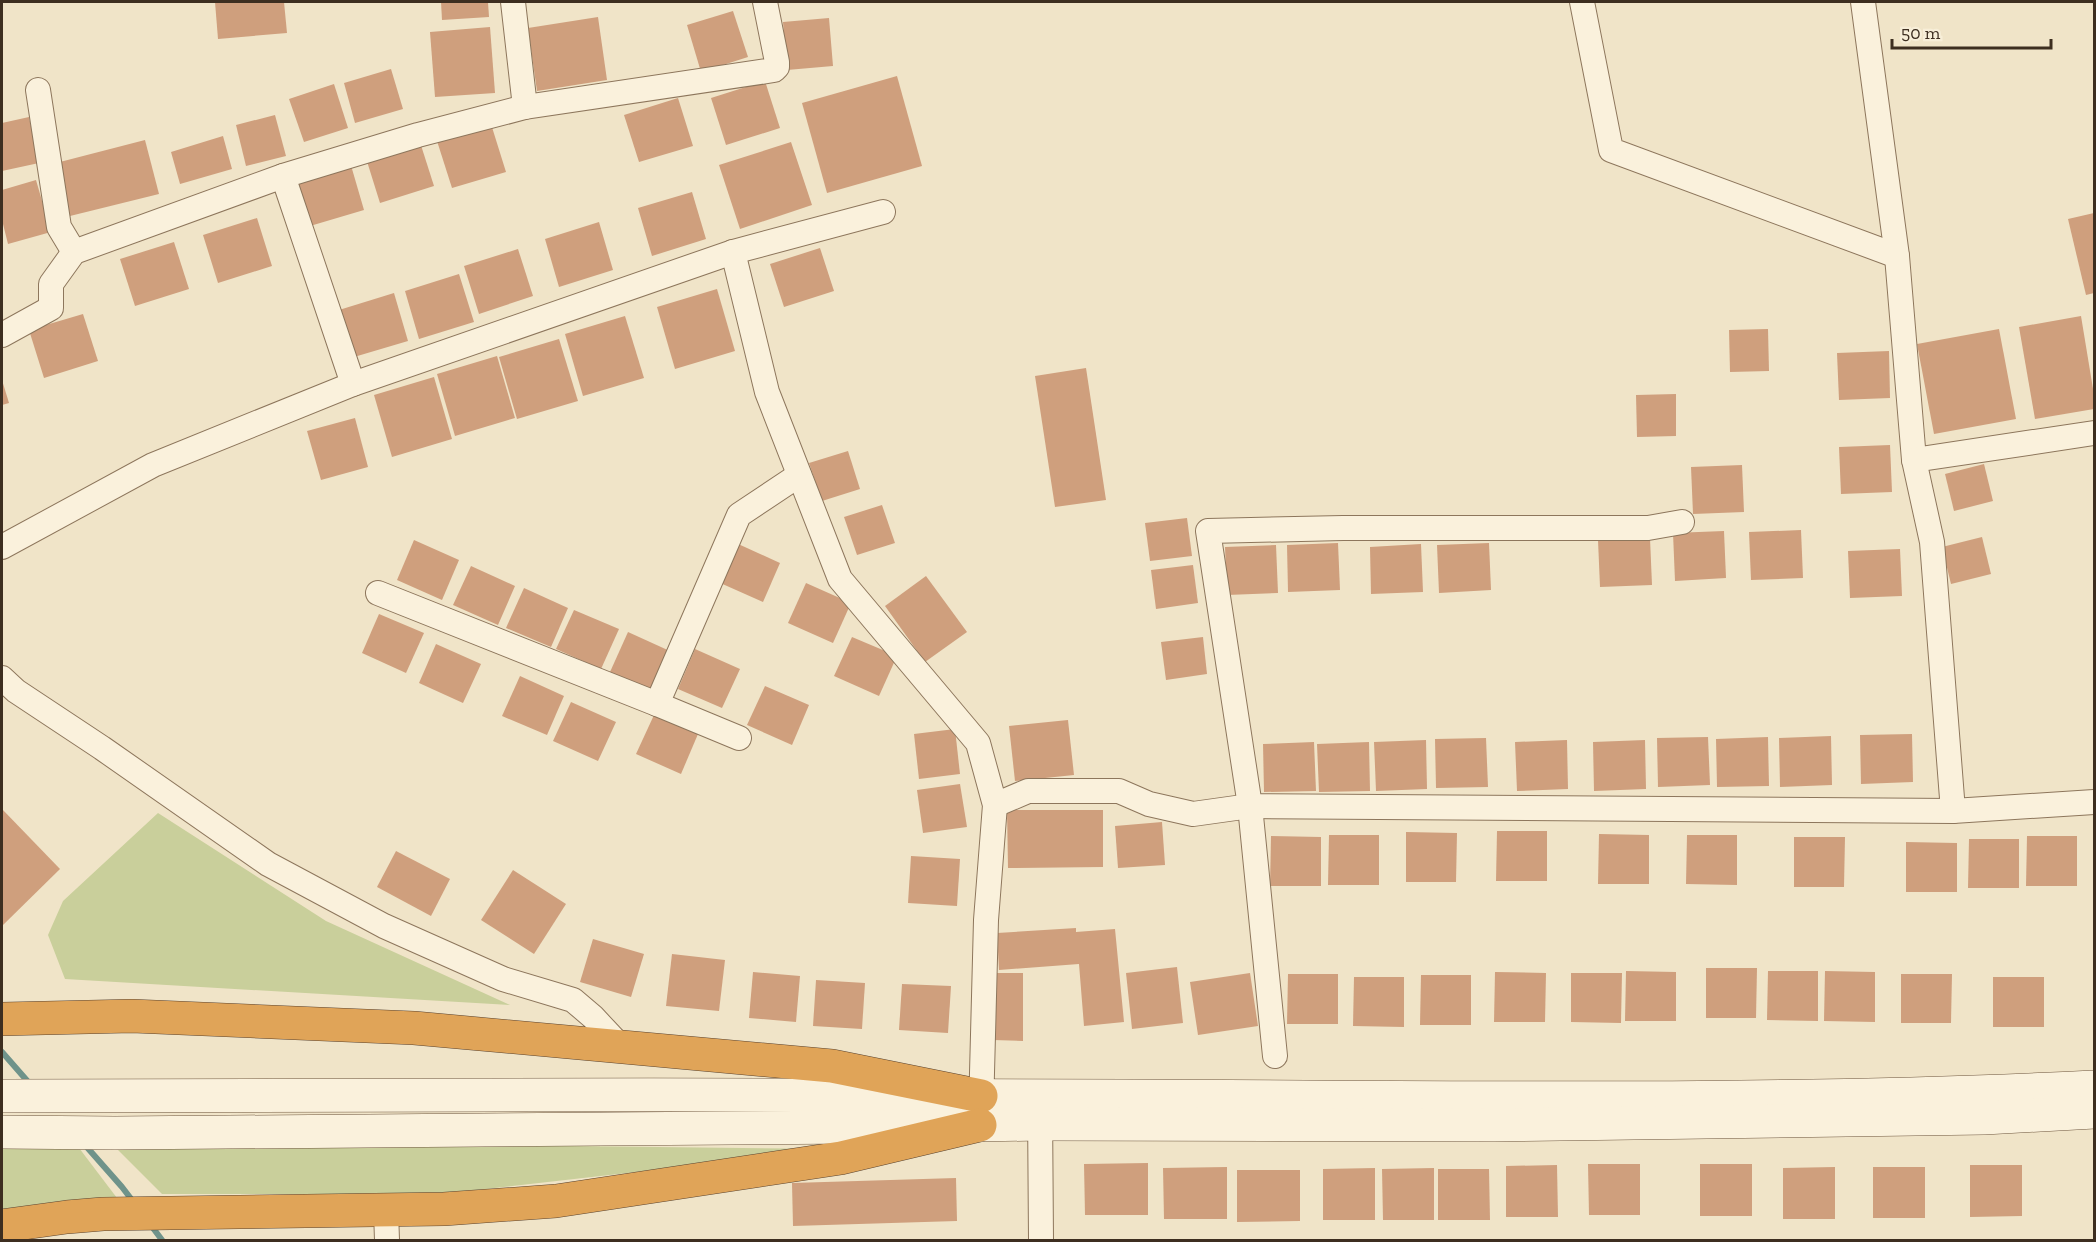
<svg xmlns="http://www.w3.org/2000/svg" width="2096" height="1242" font-family="'Zilla Slab',serif">
<style>
.grass{fill:#c9cf9b}
.lines{fill:none;stroke-linecap:round;stroke-linejoin:round}
.stream{stroke:#6f938a;stroke-width:6}
.building{fill:#cf9f7d}
.street-casing{stroke:#8d765c;stroke-width:26}
.secondary-casing{stroke:#6f573f;stroke-width:34}
.highway-casing{stroke:#5b4430;stroke-width:34}
.street{stroke:#faf1dc;stroke-width:24}
.secondary{stroke:#faf1dc;stroke-width:33}
.highway{stroke:#e0a458;stroke-width:33}
</style>
<rect width="100%" height="100%" fill="#f0e4c8"/>
<!-- grass -->
<g class="grass">
<polygon points="158,813 326,921 510,1005 65,979 48,935 63,901"/>
<polygon points="73,1140 117,1198 2,1210 2,1142"/>
<polygon points="109,1141 839,1149 442,1194 162,1194"/>
</g>
<g class="lines">
<!-- stream -->
<g class="stream">
<polyline points="2,1052 30,1084"/>
<polyline points="85,1145 122,1187 135,1204"/>
<polyline points="150,1224 162,1240"/>
</g>
</g>
<!-- building -->
<g class="building">
<polygon points="215,2 284,2 287,33 218,39"/>
<polygon points="441,2 488,2 489,17 442,20"/>
<polygon points="733,11 748,57 701,72 687,25"/>
<polygon points="598,17 607,80 537,91 528,28"/>
<polygon points="829,18 833,66 787,70 783,22"/>
<polygon points="490,27 495,93 435,97 430,32"/>
<polygon points="391,69 403,109 355,123 344,83"/>
<polygon points="897,76 922,166 827,193 802,103"/>
<polygon points="765,81 780,128 726,145 711,98"/>
<polygon points="334,84 348,128 304,142 289,99"/>
<polygon points="678,98 693,146 639,162 624,115"/>
<polygon points="275,115 286,156 246,166 236,125"/>
<polygon points="29,117 39,163 2,171 2,123"/>
<polygon points="491,124 506,172 452,188 437,141"/>
<polygon points="223,136 232,169 180,184 171,152"/>
<polygon points="419,139 434,186 380,203 365,155"/>
<polygon points="145,140 159,194 70,216 56,163"/>
<polygon points="791,142 812,205 740,229 719,165"/>
<polygon points="350,162 364,210 310,226 295,179"/>
<polygon points="36,180 51,232 8,244 2,220 2,190"/>
<polygon points="692,192 706,239 652,256 638,208"/>
<polygon points="2094,213 2094,293 2086,295 2068,219"/>
<polygon points="257,218 272,266 218,283 203,235"/>
<polygon points="599,222 613,270 559,287 545,239"/>
<polygon points="174,242 189,289 135,306 120,259"/>
<polygon points="820,248 834,291 784,307 770,264"/>
<polygon points="518,249 533,296 479,314 464,266"/>
<polygon points="459,274 474,322 419,339 405,291"/>
<polygon points="717,289 735,351 675,369 657,307"/>
<polygon points="394,293 408,341 354,357 339,310"/>
<polygon points="83,314 98,361 44,378 29,330"/>
<polygon points="625,316 644,378 583,396 565,334"/>
<polygon points="2081,316 2094,395 2094,409 2035,419 2019,327"/>
<polygon points="1768,329 1769,371 1730,372 1729,330"/>
<polygon points="1999,329 2016,419 1934,434 1917,344"/>
<polygon points="559,339 578,401 517,419 499,357"/>
<polygon points="1889,351 1890,398 1839,400 1837,353"/>
<polygon points="497,356 515,418 455,436 437,374"/>
<polygon points="1086,368 1106,500 1055,507 1035,376"/>
<polygon points="434,377 452,439 392,457 374,395"/>
<polygon points="2,380 9,403 2,405"/>
<polygon points="1676,394 1676,436 1637,437 1636,395"/>
<polygon points="355,418 368,467 321,480 307,431"/>
<polygon points="1890,445 1892,492 1841,494 1839,447"/>
<polygon points="848,451 860,489 822,501 809,463"/>
<polygon points="1984,464 1993,501 1954,511 1945,474"/>
<polygon points="1742,465 1744,512 1693,514 1691,467"/>
<polygon points="882,505 895,543 857,555 844,517"/>
<polygon points="1187,518 1192,556 1150,561 1145,523"/>
<polygon points="1801,530 1803,578 1751,580 1749,532"/>
<polygon points="1724,531 1726,578 1675,581 1673,533"/>
<polygon points="1982,537 1991,574 1951,584 1942,547"/>
<polygon points="1650,538 1652,585 1600,587 1598,540"/>
<polygon points="414,540 459,560 442,600 397,580"/>
<polygon points="736,543 780,563 763,602 718,582"/>
<polygon points="1338,543 1340,590 1288,592 1287,545"/>
<polygon points="1489,543 1491,590 1439,593 1437,545"/>
<polygon points="1421,544 1423,592 1371,594 1370,547"/>
<polygon points="1276,545 1278,593 1227,595 1225,547"/>
<polygon points="1900,549 1902,596 1850,598 1848,551"/>
<polygon points="1193,565 1198,603 1156,609 1151,570"/>
<polygon points="471,566 515,586 498,625 453,605"/>
<polygon points="926,576 967,632 925,662 885,606"/>
<polygon points="806,583 851,603 833,643 788,623"/>
<polygon points="524,588 568,608 551,647 506,628"/>
<polygon points="574,610 619,629 601,669 556,649"/>
<polygon points="379,614 424,633 406,673 362,653"/>
<polygon points="628,632 672,652 655,691 610,672"/>
<polygon points="852,637 897,656 879,696 834,676"/>
<polygon points="1203,637 1207,674 1166,680 1161,642"/>
<polygon points="436,644 481,664 463,703 419,683"/>
<polygon points="695,649 740,669 722,708 678,689"/>
<polygon points="520,676 564,696 547,735 502,716"/>
<polygon points="765,686 809,705 792,745 747,725"/>
<polygon points="571,702 616,722 598,761 553,741"/>
<polygon points="654,715 698,734 681,774 636,754"/>
<polygon points="1068,720 1074,775 1015,781 1009,726"/>
<polygon points="955,729 960,774 919,779 914,734"/>
<polygon points="1912,734 1913,782 1861,784 1860,735"/>
<polygon points="1831,736 1832,785 1780,787 1779,738"/>
<polygon points="1708,737 1710,785 1658,787 1657,738"/>
<polygon points="1768,737 1769,786 1717,787 1716,739"/>
<polygon points="1486,738 1488,787 1436,788 1435,739"/>
<polygon points="1426,740 1427,789 1376,791 1374,742"/>
<polygon points="1567,740 1568,789 1517,791 1515,742"/>
<polygon points="1645,740 1646,789 1594,791 1593,742"/>
<polygon points="1314,742 1316,791 1264,792 1263,744"/>
<polygon points="1369,742 1370,791 1319,792 1317,744"/>
<polygon points="960,784 967,827 923,833 917,790"/>
<polygon points="2,809 60,869 2,926"/>
<polygon points="1007,810 1103,810 1103,867 1008,868"/>
<polygon points="1162,822 1165,865 1118,868 1115,826"/>
<polygon points="1497,831 1547,831 1547,881 1496,881"/>
<polygon points="1406,832 1457,833 1456,882 1406,882"/>
<polygon points="1599,834 1649,835 1649,884 1598,884"/>
<polygon points="1329,835 1379,835 1379,885 1328,885"/>
<polygon points="1687,835 1737,835 1737,885 1686,884"/>
<polygon points="1271,836 1321,837 1321,886 1270,886"/>
<polygon points="2027,836 2077,836 2077,886 2026,886"/>
<polygon points="1794,837 1845,837 1844,887 1794,887"/>
<polygon points="1969,839 2019,839 2019,888 1968,888"/>
<polygon points="1906,842 1957,843 1957,892 1906,892"/>
<polygon points="396,851 450,879 431,916 377,887"/>
<polygon points="911,856 960,859 957,906 908,903"/>
<polygon points="513,870 566,904 534,954 481,920"/>
<polygon points="1076,928 1076,932 1115,929 1124,1022 1084,1026 1079,964 999,970 997,933"/>
<polygon points="593,939 644,954 631,997 580,982"/>
<polygon points="672,954 725,960 719,1011 666,1006"/>
<polygon points="1177,967 1183,1023 1132,1029 1126,973"/>
<polygon points="1706,968 1757,968 1756,1018 1706,1018"/>
<polygon points="1626,971 1676,972 1676,1021 1625,1021"/>
<polygon points="1768,971 1818,971 1818,1021 1767,1020"/>
<polygon points="1825,971 1875,972 1875,1022 1824,1021"/>
<polygon points="753,972 800,976 796,1022 749,1018"/>
<polygon points="1495,972 1546,973 1545,1022 1494,1022"/>
<polygon points="993,973 1023,973 1023,1041 993,1040"/>
<polygon points="1250,973 1258,1026 1198,1035 1190,982"/>
<polygon points="1571,973 1622,973 1621,1023 1571,1022"/>
<polygon points="1288,974 1338,974 1338,1024 1287,1024"/>
<polygon points="1901,974 1952,974 1951,1023 1901,1023"/>
<polygon points="1421,975 1471,975 1471,1025 1420,1025"/>
<polygon points="1354,977 1404,977 1404,1027 1353,1026"/>
<rect x="1993" y="977" width="51" height="50"/>
<polygon points="816,980 865,983 862,1029 813,1026"/>
<polygon points="902,984 951,986 948,1033 899,1030"/>
<polygon points="1148,1163 1148,1215 1085,1215 1084,1164"/>
<polygon points="1588,1164 1640,1164 1640,1215 1589,1215"/>
<rect x="1700" y="1164" width="52" height="52"/>
<polygon points="1557,1165 1558,1217 1506,1217 1506,1166"/>
<polygon points="1970,1165 2022,1165 2022,1216 1970,1217"/>
<polygon points="1227,1167 1227,1219 1164,1219 1163,1168"/>
<polygon points="1835,1167 1835,1219 1783,1219 1783,1168"/>
<rect x="1873" y="1167" width="52" height="51"/>
<polygon points="1375,1168 1375,1220 1323,1220 1323,1169"/>
<polygon points="1434,1168 1434,1220 1383,1220 1382,1169"/>
<polygon points="1438,1169 1489,1169 1490,1220 1438,1220"/>
<polygon points="1237,1170 1300,1170 1300,1221 1237,1222"/>
<polygon points="956,1178 957,1221 793,1226 792,1183"/>
</g>
<g class="lines">
<!-- street casing -->
<g class="street-casing">
<g id="street">
<polyline points="513,2 525,107"/>
<polyline points="1582,2 1611,150 1897,256"/>
<polyline points="1863,2 1897,256 1914,460 1932,542 1953,811"/>
<polyline points="38,90 59,227 74,252"/>
<polyline points="283,176 353,384"/>
<polyline points="733,252 767,392 840,579 978,743 995,805 986,920 981,1111"/>
<polyline points="2,335 51,308 51,284 74,252 283,176 418,135 525,107 774,70 777,67 777,62 765,2"/>
<polyline points="1914,460 2094,433"/>
<polyline points="1682,522 1648,528 1343,528 1208,531 1250,806 1953,811 2094,802"/>
<polyline points="2,547 153,465 353,384 733,252 883,212"/>
<polyline points="378,593 657,704 739,515 799,475"/>
<polyline points="2,678 16,691 102,748 268,864 384,926 503,979 573,1000 593,1017 622,1048"/>
<polyline points="657,704 739,738"/>
<polyline points="995,805 1028,791 1119,791 1149,804 1193,814 1250,806 1275,1056"/>
<polyline points="1040,1108 1041,1240"/>
<polyline points="386,1211 387,1240"/>
</g>
</g>
<!-- secondary casing -->
<g class="secondary-casing">
<g id="secondary">
<path d="M2,1096C377,1095 752,1094 1127,1096C1449,1097 1772,1103 2094,1087"/>
<polyline points="2,1132 115,1133 860,1127 1040,1124 1495,1125 1984,1118 2094,1112"/>
</g>
</g>
<!-- highway casing -->
<g class="highway-casing">
<g id="highway">
<polyline points="2,1019 132,1016 414,1028 832,1066 981,1096"/>
<polyline points="2,1226 67,1217 103,1214 444,1209 556,1201 841,1158 980,1125"/>
</g>
</g>
<!-- street -->
<use href="#street" class="street"/>
<!-- secondary -->
<use href="#secondary" class="secondary"/>
<!-- highway -->
<use href="#highway" class="highway"/>
</g>
<!-- border -->
<rect width="2096" height="1242" fill="none" stroke="#3d2e20" stroke-width="6"/>
<!-- scale -->
<path d="M1892 39v9h159v-9" fill="none" stroke="#3d2e20" stroke-width="3"/>
<text x="1901" y="39" font-size="18" fill="#3d2e20" stroke="#f7eed8" stroke-width="4.5" paint-order="stroke">50 m</text>
</svg>
